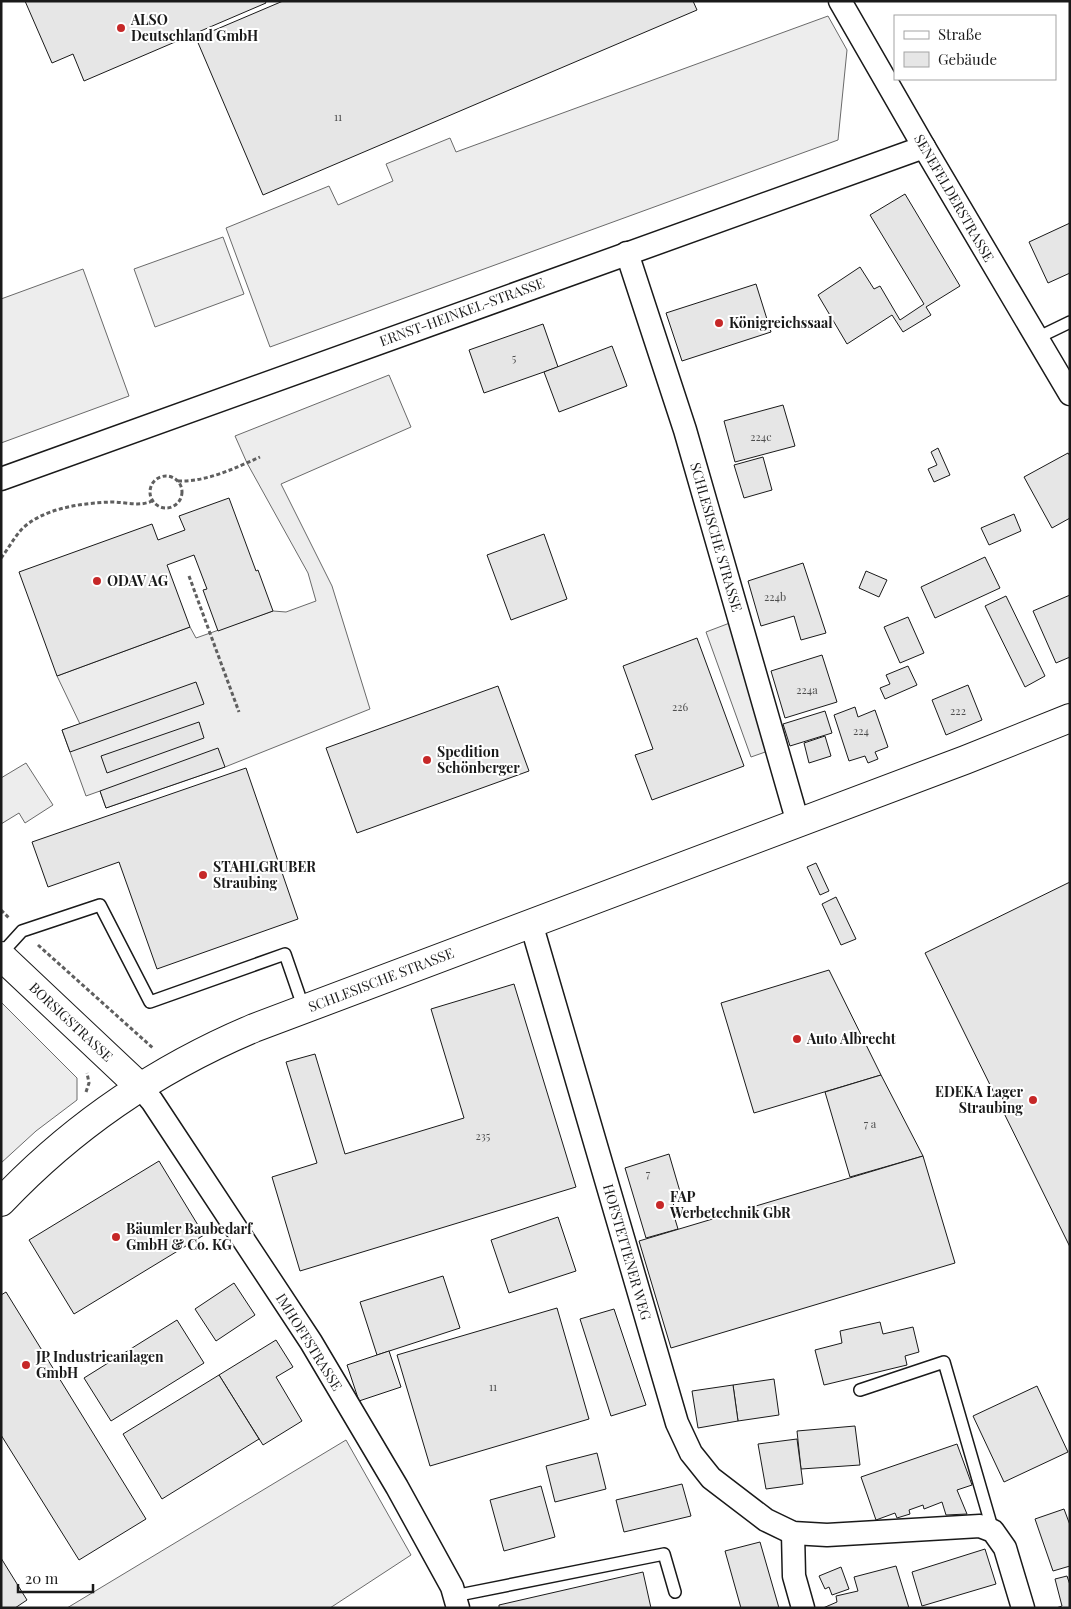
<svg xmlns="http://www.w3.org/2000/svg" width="1071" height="1609" font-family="'Playfair Display',serif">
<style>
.built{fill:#ededed;stroke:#6a6a6a}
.building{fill:#e6e6e6;stroke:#1a1a1a}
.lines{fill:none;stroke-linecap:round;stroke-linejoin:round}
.service-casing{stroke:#1a1a1a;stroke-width:14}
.minor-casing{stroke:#1a1a1a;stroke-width:25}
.tertiary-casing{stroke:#1a1a1a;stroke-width:30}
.path{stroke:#5f5f5f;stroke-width:3;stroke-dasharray:4 2.5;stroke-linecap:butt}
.service{stroke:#fff;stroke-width:11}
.minor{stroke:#fff;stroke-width:22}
.tertiary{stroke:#fff;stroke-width:28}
.poi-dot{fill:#c62828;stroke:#fff;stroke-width:2}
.labels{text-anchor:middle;stroke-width:4;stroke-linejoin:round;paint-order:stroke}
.number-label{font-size:11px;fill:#4d4d4d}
.poi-label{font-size:14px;font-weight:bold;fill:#1a1a1a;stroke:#fff;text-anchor:start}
.street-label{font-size:14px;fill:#1a1a1a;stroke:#fff}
</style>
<rect width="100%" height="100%" fill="#fff"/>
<!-- built -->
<g class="built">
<polygon points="828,16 847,50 838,140 270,347 226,228 329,186 338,205 393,181 386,164 450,138 456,152"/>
<polygon points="223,237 244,294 155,327 134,269"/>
<polygon points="83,269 129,396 1,443 1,299"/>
<polygon points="389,375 411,427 281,484 332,586 370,709 225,767 106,808 100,791 86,796 62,730 80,724 57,676 190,627 196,638 273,611 286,612 316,601 308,573 247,463 235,436"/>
<polygon points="735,621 771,750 751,757 706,632"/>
<polygon points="26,763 53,805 25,823 19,813 1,824 1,778"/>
<polygon points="1,1002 77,1078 77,1100 36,1131 1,1163"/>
<polygon points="346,1440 411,1555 330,1608 67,1608"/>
</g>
<!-- building -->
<g class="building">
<polygon points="25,1 265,1 266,3 84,81 73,54 52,63"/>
<polygon points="283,1 693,1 697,10 263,195 196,38"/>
<polygon points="905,194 960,286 926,307 931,315 903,332 892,315 847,344 818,295 860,267 874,289 880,286 900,320 924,304 870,215"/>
<polygon points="1070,223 1070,273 1048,283 1029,242"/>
<polygon points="756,284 771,332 682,361 666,313"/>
<polygon points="543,324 558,367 484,393 469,350"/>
<polygon points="612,346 627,386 559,412 544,372"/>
<polygon points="783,405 795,446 735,462 724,421"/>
<polygon points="938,448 950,475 934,482 928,469 937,465 931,452"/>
<polygon points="1068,453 1070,456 1070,518 1052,528 1024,477"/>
<polygon points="763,457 772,490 744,498 734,465"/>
<polygon points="229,498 256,571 258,570 273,611 218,631 203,590 207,589 194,555 167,565 190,627 57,676 19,572 152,524 158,540 185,530 179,516"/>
<polygon points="1014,514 1021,531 989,545 981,528"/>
<polygon points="544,534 567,599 511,620 487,555"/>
<polygon points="985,557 1000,588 935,618 921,587"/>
<polygon points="803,563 826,633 801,640 794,616 761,626 748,581"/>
<polygon points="866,571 887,580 879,597 859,588"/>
<polygon points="1070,595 1070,657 1056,663 1033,611"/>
<polygon points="1006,596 1045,676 1025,687 985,606"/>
<polygon points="908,617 924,653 900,663 884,627"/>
<polygon points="697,638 744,766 652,800 635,755 653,749 623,666"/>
<polygon points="822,655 837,702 785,718 771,671"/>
<polygon points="908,666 917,685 885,699 880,688 890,684 886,675"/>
<polygon points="196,682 204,704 70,752 62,730"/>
<polygon points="968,685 982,720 946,735 932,700"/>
<polygon points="498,686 529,771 357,833 326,748"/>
<polygon points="855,707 858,717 875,710 888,747 875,752 878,759 868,763 865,756 849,761 834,715"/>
<polygon points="825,711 832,733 790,746 783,724"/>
<polygon points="199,722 204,738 107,773 101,756"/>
<polygon points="825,736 831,756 809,763 804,743"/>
<polygon points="218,748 225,767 106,808 100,791"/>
<polygon points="246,768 298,919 157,969 119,862 48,887 32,842"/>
<polygon points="816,863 829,891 820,895 807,867"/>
<polygon points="1070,882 1070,1247 925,953"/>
<polygon points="836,897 856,939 841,945 822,904"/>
<polygon points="829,970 881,1075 754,1113 721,1003"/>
<polygon points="514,984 576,1187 300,1271 272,1177 317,1163 286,1062 315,1054 345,1154 464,1118 431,1009"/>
<polygon points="881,1075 923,1156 850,1177 825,1092"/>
<polygon points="669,1154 681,1195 674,1203 672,1209 678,1229 646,1238 625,1168"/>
<polygon points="923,1156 955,1263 671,1348 639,1241"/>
<polygon points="159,1161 204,1235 74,1314 29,1240"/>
<polygon points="558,1217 576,1271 509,1293 491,1240"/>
<polygon points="443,1276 460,1328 377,1355 360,1302"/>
<polygon points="234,1283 255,1315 216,1341 195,1309"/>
<polygon points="6,1292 146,1519 79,1560 1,1435 1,1295"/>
<polygon points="557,1308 589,1419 430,1466 397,1355"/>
<polygon points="614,1309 646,1405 611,1416 580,1319"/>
<polygon points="177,1320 204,1363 111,1421 84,1378"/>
<polygon points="880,1322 883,1334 913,1327 919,1352 905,1356 907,1365 824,1385 815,1350 842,1343 840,1331"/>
<polygon points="276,1340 293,1367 276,1377 302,1421 263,1445 219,1375"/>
<polygon points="389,1351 401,1387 359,1401 347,1365"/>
<polygon points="219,1375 259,1439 162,1499 123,1434"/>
<polygon points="774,1379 779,1415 738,1421 733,1385"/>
<polygon points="733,1385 738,1421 698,1428 692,1391"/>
<polygon points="1037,1386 1068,1452 1004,1482 973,1416"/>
<polygon points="855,1426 860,1465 801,1469 797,1431"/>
<polygon points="797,1439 803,1484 766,1489 758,1444"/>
<polygon points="957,1444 972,1485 957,1490 967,1514 946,1515 942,1502 924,1509 923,1505 909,1510 910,1514 897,1518 895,1513 876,1520 861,1477"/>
<polygon points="597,1453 606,1489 555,1502 546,1466"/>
<polygon points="682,1484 691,1516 624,1532 616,1500"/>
<polygon points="541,1486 555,1537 504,1551 490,1500"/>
<polygon points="1064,1509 1070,1525 1070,1566 1053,1571 1035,1519"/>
<polygon points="760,1542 779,1608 741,1608 725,1551"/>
<polygon points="985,1549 996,1584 922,1606 912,1572"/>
<polygon points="1,1558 27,1600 15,1608 1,1608"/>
<polygon points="896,1566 909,1608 823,1608 837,1602 836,1596 858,1591 854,1577"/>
<polygon points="841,1567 849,1589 832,1595 829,1587 825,1589 819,1576"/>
<polygon points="643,1572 651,1608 499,1608 499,1605"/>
<polygon points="1067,1576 1070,1585 1070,1608 1056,1608 1062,1606 1055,1579"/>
</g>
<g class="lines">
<!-- service casing -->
<g class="service-casing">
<g id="service">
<polyline points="1037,338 1070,322"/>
<polyline points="1,954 22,931 100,905 150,1002 285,954 304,1009"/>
<polyline points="860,1390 944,1362 993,1531"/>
<polyline points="454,1596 664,1554 675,1592"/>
</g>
</g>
<!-- minor casing -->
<g class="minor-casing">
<g id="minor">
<polyline points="840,1 924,147 1070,394"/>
<polyline points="627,253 685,430 798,823"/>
<polyline points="1,479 924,147"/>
<polyline points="531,923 677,1423 691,1453 711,1478 766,1520 793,1533 827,1535 980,1526 993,1531 1005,1548 1023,1608"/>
<polyline points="140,1087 152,1101 311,1342 397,1487 452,1587 458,1608"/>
<polyline points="793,1533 794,1576 803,1608"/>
</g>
</g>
<!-- tertiary casing -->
<g class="tertiary-casing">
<g id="tertiary">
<polyline points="1,956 140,1087"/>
<path d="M1,1202C72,1127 159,1068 254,1028L965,760L1070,718"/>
</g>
</g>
<!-- path -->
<g class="path">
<circle cx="166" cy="492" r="16"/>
<path d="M178,481C207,482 235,468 260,457"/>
<path d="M1,558C8,549 14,538 21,530C42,508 83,503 111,502C126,502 139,507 152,501"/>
<polyline points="189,576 239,712"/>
<polyline points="1,910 10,919"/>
<polyline points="38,945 154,1049"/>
<polyline points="86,1092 89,1083 87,1073"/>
</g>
<!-- service -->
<use href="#service" class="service"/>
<!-- minor -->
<use href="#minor" class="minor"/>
<!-- tertiary -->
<use href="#tertiary" class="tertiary"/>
</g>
<!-- markers -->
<g class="poi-dot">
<circle cx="121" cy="28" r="5"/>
<circle cx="719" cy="323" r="5"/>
<circle cx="97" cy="581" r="5"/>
<circle cx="427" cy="760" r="5"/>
<circle cx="203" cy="875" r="5"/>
<circle cx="797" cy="1039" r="5"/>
<circle cx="1033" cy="1100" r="5"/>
<circle cx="660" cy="1205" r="5"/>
<circle cx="116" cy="1237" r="5"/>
<circle cx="26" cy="1365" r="5"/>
</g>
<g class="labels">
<!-- number labels -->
<g class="number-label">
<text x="338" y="121">11</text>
<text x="514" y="362">5</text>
<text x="761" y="441">224c</text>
<text x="775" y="601">224b</text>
<text x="807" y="694">224a</text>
<text x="680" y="711">226</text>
<text x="958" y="715">222</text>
<text x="861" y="735">224</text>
<text x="870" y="1128">7 a</text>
<text x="483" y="1140">235</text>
<text x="648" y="1178">7</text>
<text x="493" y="1391">11</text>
</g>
<!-- poi labels -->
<g class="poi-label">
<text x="131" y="25">ALSO<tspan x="131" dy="16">Deutschland GmbH</tspan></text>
<text x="729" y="328">Königreichssaal</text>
<text x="107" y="586">ODAV AG</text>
<text x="437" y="757">Spedition<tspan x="437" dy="16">Schönberger</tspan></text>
<text x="213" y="872">STAHLGRUBER<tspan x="213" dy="16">Straubing</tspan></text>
<text x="807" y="1044">Auto Albrecht</text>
<text x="1023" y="1097" text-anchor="end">EDEKA Lager<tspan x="1023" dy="16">Straubing</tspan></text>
<text x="670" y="1202">FAP<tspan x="670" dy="16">Werbetechnik GbR</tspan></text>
<text x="126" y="1234">Bäumler Baubedarf<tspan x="126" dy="16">GmbH &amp; Co. KG</tspan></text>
<text x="36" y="1362">JP Industrieanlagen<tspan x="36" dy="16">GmbH</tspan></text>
</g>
<!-- street labels -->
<g class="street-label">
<text transform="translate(954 198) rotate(60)" y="5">SENEFELDERSTRASSE</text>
<text transform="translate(462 312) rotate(-20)" y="5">ERNST-HEINKEL-STRASSE</text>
<text transform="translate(716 537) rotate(74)" y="5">SCHLESISCHE STRASSE</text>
<text transform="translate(381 980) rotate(-21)" y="5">SCHLESISCHE STRASSE</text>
<text transform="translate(71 1022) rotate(43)" y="5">BORSIGSTRASSE</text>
<text transform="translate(627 1252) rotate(74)" y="5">HOFSTETTENER WEG</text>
<text transform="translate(309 1342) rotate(58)" y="5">IMHOFFSTRASSE</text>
</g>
</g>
<!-- border -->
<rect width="1071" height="1609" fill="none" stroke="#1a1a1a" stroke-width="5"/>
<!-- legend -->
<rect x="894" y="15" width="162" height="65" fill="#ffffff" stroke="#a3a3a3"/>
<rect x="904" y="31" width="25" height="8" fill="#ffffff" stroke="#a3a3a3"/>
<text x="938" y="40" font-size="15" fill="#1a1a1a">Straße</text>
<rect x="904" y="52" width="25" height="15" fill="#e6e6e6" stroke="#a3a3a3"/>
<text x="938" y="65" font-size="15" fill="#1a1a1a">Gebäude</text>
<!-- scale -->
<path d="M18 1584v8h75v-8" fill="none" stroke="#1a1a1a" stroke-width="2.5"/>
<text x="25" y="1584" font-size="15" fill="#1a1a1a" stroke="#ffffff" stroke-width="4" paint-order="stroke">20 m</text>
</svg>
